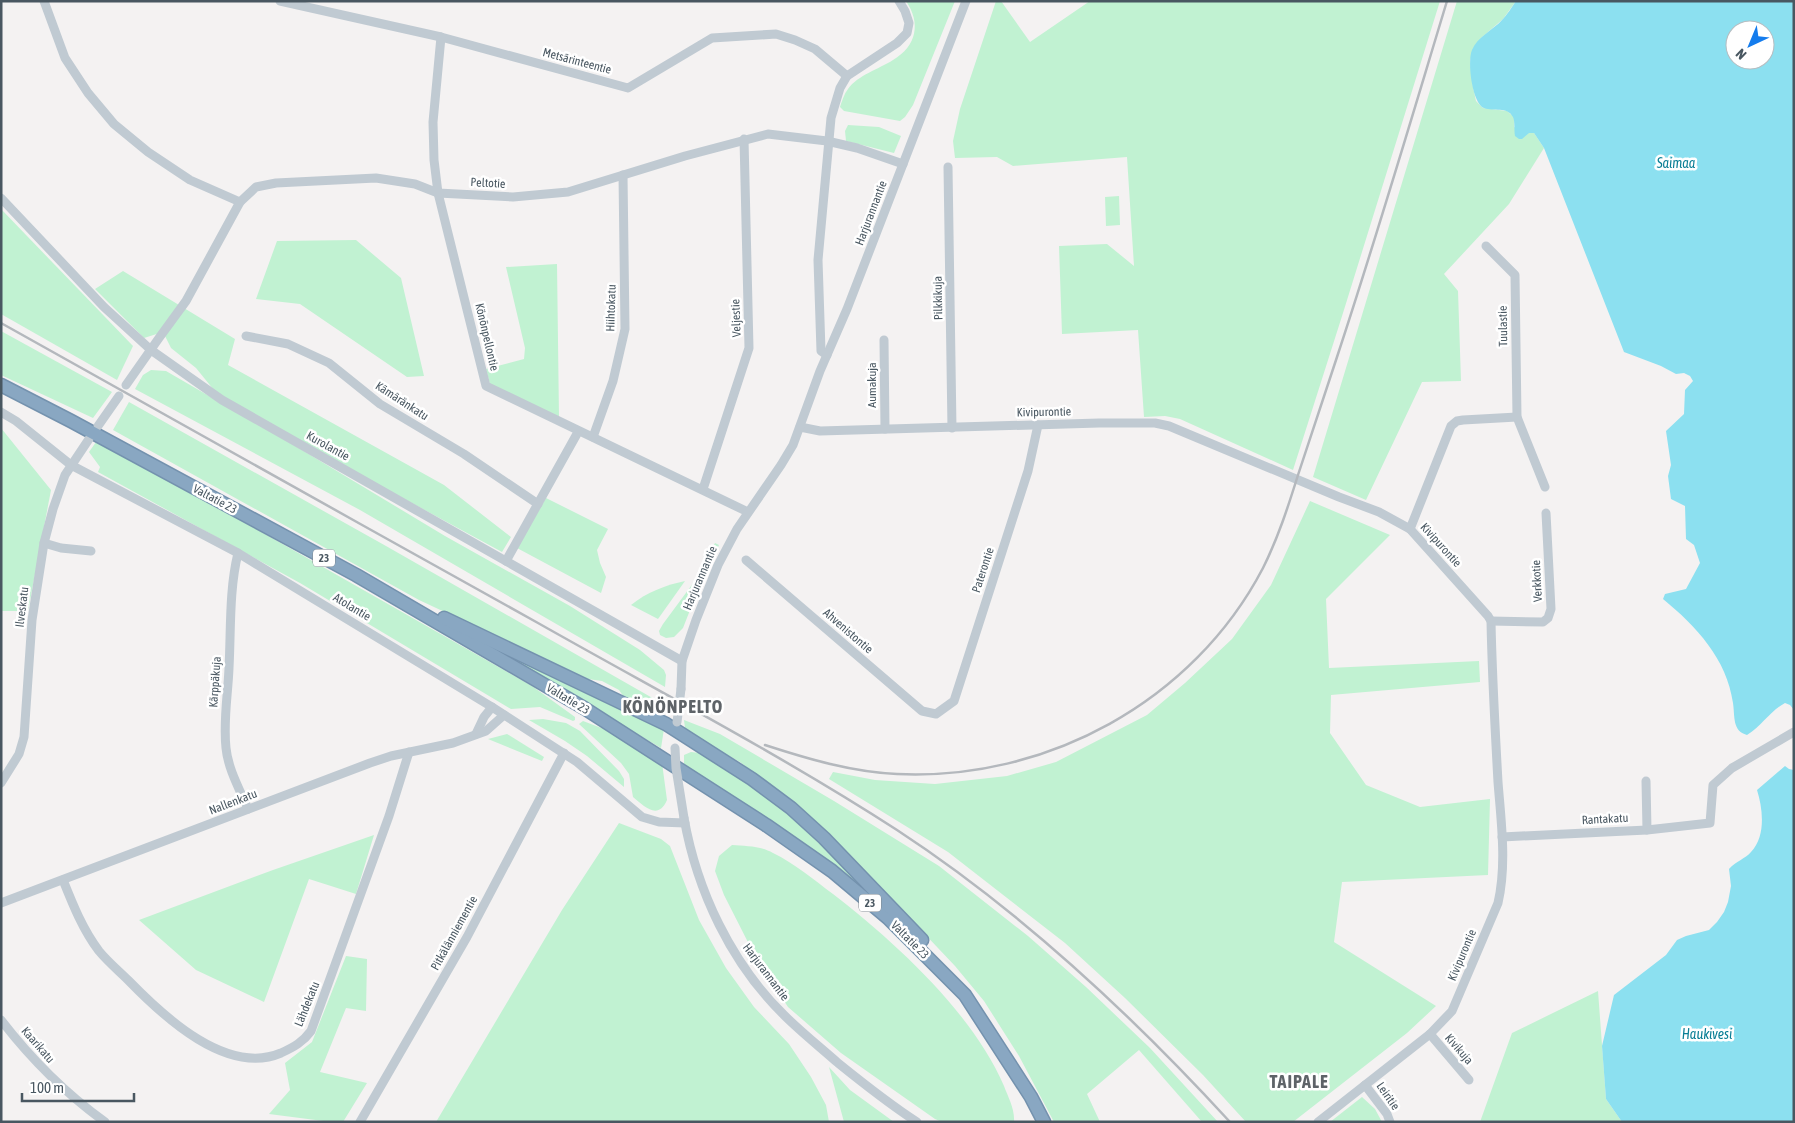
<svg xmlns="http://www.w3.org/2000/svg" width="1795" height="1123" font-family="'Asap Condensed',sans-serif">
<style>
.green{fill:#c1f2d2}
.water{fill:#8ce0f0;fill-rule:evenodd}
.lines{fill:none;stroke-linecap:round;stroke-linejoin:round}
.highway-casing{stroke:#7492ae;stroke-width:15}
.minor{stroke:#c0cad2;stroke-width:9}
.highway{stroke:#89a7c2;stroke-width:12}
.rail{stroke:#b4b8bd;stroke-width:2.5}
.minor-bridge{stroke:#c0cad2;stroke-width:9}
.labels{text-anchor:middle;stroke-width:5;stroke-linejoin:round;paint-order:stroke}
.shield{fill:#fff;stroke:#808990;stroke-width:1}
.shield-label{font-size:11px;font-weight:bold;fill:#495761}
.street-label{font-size:12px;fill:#495761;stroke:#fff}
.water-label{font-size:14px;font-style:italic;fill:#097e95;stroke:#fff}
.district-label{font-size:18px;font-weight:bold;letter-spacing:1px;fill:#5e6368;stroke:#fff}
</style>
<rect width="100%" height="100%" fill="#f4f2f2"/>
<!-- green -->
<g class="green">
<path d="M906,1H955L913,105L905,117L900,121L844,111L840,107C842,101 844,94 848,89C858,75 879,69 893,60C917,46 921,23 906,1Z"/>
<polygon points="996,1 1001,1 1030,42 1090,1 1440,1 1343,313 1293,470 1180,419 1165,416 1144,417 1138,330 1062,334 1059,246 1107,244 1134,266 1127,157 1013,166 997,157 955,158 953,141 960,109"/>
<polygon points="1457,1 1516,1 1503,19 1481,38 1470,60 1473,87 1476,101 1483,108 1507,111 1514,117 1514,127 1529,133 1534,133 1544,148 1509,204 1444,274 1458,291 1461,381 1422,382 1366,500 1313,477"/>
<polygon points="848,125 879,127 901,136 894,153 846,141 845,131"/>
<polygon points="1119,196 1120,225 1106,226 1105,197"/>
<polygon points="1,209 133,346 117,380 1,314"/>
<polygon points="356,240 401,278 424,376 407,377 300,304 256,299 277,241"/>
<polygon points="557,264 559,418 490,384 486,369 524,359 525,348 506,267"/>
<polygon points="123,271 235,339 228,365 444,485 511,537 502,552 222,400 196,368 171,348 163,332 144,338 95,289"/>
<polygon points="1,331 112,392 93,418 1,375"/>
<polygon points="151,370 166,371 292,444 445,536 570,606 640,650 664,670 666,675 665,687 360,510 135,389 143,375"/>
<polygon points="129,402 386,546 663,704 660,714 657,714 626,700 619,690 602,681 588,679 419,600 113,430"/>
<polygon points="1,428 51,490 28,611 1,611"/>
<polygon points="96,442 230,514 532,686 575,717 575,720 573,721 540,707 511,709 300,583 98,472 100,467 89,452"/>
<polygon points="546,498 608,529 597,550 600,563 606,577 601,593 517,548"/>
<polygon points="1310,501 1390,535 1326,599 1329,668 1479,661 1480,682 1331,695 1330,733 1366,785 1420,807 1490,799 1488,875 1342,882 1334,942 1436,1006 1407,1033 1293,1122 1246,1122 1203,1075 1125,998 1065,943 948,852 829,779 833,772 875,780 935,784 1007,776 1056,762 1147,715 1185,683 1232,639 1271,585"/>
<polygon points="715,543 719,545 701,582 683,628 674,637 666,638 660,635 659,631 663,624 694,582"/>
<path d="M685,581L658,619L631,605C647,592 666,585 685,581Z"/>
<polygon points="462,631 664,729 661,748"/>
<polygon points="543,719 566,723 580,731 619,771 624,779 624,787 587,756 565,741 529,720"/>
<polygon points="684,720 720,734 834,801 939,866 1028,936 1086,987 1150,1048 1218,1122 1202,1122 1139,1050 1087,1094 1100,1122 1054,1122 1019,1056 984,1001 955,966 831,835 740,762 692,736 685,728"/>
<path d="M583,721L604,729L662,763L667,800C658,821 644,806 633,797L629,774L621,763L579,724Z"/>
<polygon points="507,734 544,757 542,761 488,739"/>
<polygon points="691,752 700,753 770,798 795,817 892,913 815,851 684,765 684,755"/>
<polygon points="619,823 661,839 670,846 699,920 726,968 754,1007 789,1044 811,1077 826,1105 829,1122 436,1122 562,910"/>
<polygon points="374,835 356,894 309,879 264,1002 196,970 139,920 273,870"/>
<path d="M732,845C746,846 761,846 773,853C794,863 814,880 833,894C895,942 972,1012 1004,1086C1008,1097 1015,1109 1014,1122H942L935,1119L841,1053L788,1007L756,958L724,895L715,871L719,856Z"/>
<polygon points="346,956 367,959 366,1011 346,1008 320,1072 367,1083 343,1122 331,1122 269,1114 290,1090 285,1063 312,1042"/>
<polygon points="1598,991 1606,1099 1622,1122 1480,1122 1512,1033"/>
<polygon points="829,1067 850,1090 894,1122 844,1122"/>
<polygon points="1362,1097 1375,1109 1382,1122 1330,1122"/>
</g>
<!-- water -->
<g class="water">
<path d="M1516,1H1794V710L1790,705L1785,703C1770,711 1762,726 1747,735C1732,731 1735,716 1733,703C1727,659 1696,626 1663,599L1665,594L1686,589L1700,563L1694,545L1686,539L1685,506L1671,499L1668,476L1671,465L1666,431L1684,414L1685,390L1693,381L1690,376L1684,373L1676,374L1661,366L1624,352L1544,148L1534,133H1529L1522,139H1519L1515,136C1514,130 1515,121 1513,117C1507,106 1494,112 1484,108C1472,103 1467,61 1472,50C1477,37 1493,30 1502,20C1507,15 1512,7 1516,1ZM1735,30H1765V60H1735Z"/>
<path d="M1785,766L1789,769L1794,770V1122H1622L1606,1099L1602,1046L1614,995L1666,955L1677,940L1686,936L1709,930L1717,922L1724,912L1728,902L1731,886L1729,869C1736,861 1745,859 1751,852C1766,836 1763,809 1757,790Z"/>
</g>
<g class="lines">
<!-- highway casing -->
<g class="highway-casing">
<g id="highway">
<polyline points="1,385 71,421 356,575 584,708 766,825 832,871 888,918 965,995 1031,1097 1044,1122"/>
<polyline points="444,618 666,724 752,779 791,808 824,838 922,940"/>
</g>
</g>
<!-- minor -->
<g class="minor">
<polyline points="44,1 65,58 88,93 114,124 148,152 190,180 240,202"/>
<polyline points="280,1 441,37 628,88 712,38 776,34 795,40 815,49 847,76"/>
<polyline points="441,37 433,122 434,160 438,193 486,386 748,512"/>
<polyline points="948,167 952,428"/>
<polyline points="1,198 104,307 151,350 222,400 682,661"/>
<polyline points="1486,246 1515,275 1517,417 1545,487"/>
<polyline points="246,336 288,344 329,363 380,404 464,454 538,504"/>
<polyline points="884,340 885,429"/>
<polyline points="827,355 821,351 818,260 831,118 840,88 847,76 897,43 907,33 909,23 905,11 899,1"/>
<polyline points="126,385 159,338 186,301 240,202 256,187 276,183 376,178 415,184 438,193 513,197 568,192 685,156 768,134 827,141 857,148 903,164"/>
<polyline points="1,412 16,421 71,465 238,553 492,707 577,762 642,817 659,822 685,823"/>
<polyline points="98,426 119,396"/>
<path d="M800,427L820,431L1099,423H1155L1169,426L1339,497L1379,512L1410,529L1488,616L1491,621C1492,675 1495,728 1498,782C1501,821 1507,864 1498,903L1452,1011L1430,1034L1318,1122"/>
<polyline points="593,437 613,381 625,329 623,175"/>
<polyline points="703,489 749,348 744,139"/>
<polyline points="1410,529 1451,426 1457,421 1463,420 1517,417"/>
<polyline points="44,543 61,548 91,551"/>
<path d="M238,553C229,590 231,630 229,668C228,694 223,721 226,748C228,769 240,790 248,809"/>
<polyline points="746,560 922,711 936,714 954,701 1028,471 1038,425"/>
<polyline points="506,561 578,432"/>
<polyline points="1491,621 1543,622 1548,618 1551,609 1546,513"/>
<polyline points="681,689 682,661 696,620 718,565 737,529 781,465 793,445 820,371 847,309 966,1"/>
<polyline points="476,734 484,717 492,707"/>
<polyline points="1646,781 1647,830"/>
<polyline points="1,783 19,754 24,737 32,620 44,543 53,509 65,475 89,439"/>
<path d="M684,818C697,891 731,963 784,1015C801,1032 820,1047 838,1063C864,1084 889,1104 917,1122"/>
<polyline points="1502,837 1647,830 1710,823 1713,785 1732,768 1794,732"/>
<path d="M63,880C73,905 83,930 99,951C108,962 119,971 129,981C164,1017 227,1076 281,1053C294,1047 303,1042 311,1031L389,816L409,752"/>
<polyline points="1,903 370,763 391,756 453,743 486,731 504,715"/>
<path d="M1,1020C31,1059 65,1093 105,1122"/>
<polyline points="1430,1034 1469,1080"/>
<polyline points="1365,1085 1387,1114 1390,1122"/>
<polyline points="360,1122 467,937 564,753"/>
</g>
<!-- highway -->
<use href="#highway" class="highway"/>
<!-- rail -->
<g class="rail">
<path d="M1,323C180,424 359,523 538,623C658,691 781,755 897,830C1021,911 1130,1013 1230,1122"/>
<path d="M765,745C808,759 852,772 897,774C1046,781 1193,702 1263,568C1278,538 1288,507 1298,475C1311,435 1324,396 1337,357C1376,239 1411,120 1447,1"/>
</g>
<!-- minor-bridge -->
<g class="minor-bridge">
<polyline points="677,722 681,689"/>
<polyline points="675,748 676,768 684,818"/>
</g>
</g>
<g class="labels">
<!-- shield labels -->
<g class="shield">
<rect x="313" y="549.5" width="22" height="17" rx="4"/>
<rect x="859" y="894.5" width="22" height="17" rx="4"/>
</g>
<g class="shield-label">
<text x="324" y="562">23</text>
<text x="870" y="907">23</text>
</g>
<!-- street labels -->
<g class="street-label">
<text transform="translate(577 61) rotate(15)" y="4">Metsärinteentie</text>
<text transform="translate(488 183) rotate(3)" y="4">Peltotie</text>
<text transform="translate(871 213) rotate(-69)" y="4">Harjurannantie</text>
<text transform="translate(938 298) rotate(-91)" y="4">Pilkkikuja</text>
<text transform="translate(611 308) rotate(-88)" y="4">Hiihtokatu</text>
<text transform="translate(736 318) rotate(-92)" y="4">Veljestie</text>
<text transform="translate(1503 326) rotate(-91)" y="4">Tuulastie</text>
<text transform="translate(487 337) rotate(77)" y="4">Könönpellontie</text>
<text transform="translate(872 385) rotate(-90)" y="4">Aumakuja</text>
<text transform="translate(402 401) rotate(33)" y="4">Kämäränkatu</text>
<text transform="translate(1044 412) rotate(-1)" y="4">Kivipurontie</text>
<text transform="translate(328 446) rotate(29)" y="4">Kurolantie</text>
<text transform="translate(215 499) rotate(28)" y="4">Valtatie 23</text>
<text transform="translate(1441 545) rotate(48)" y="4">Kivipurontie</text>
<text transform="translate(983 570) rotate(-72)" y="4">Paterontie</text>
<text transform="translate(700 578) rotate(-67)" y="4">Harjurannantie</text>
<text transform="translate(1537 581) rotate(-93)" y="4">Verkkotie</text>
<text transform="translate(22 607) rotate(-83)" y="4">Ilveskatu</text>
<text transform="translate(352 607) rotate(31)" y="4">Atolantie</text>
<text transform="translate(848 631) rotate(41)" y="4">Ahvenistontie</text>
<text transform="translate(215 682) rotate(-86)" y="4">Kärppäkuja</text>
<text transform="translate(568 699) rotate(31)" y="4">Valtatie 23</text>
<text transform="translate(233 802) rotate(-21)" y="4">Nallenkatu</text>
<text transform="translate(1605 819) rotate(-3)" y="4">Rantakatu</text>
<text transform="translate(454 933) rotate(-61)" y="4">Pitkälänniementie</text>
<text transform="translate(910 940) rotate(45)" y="4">Valtatie 23</text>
<text transform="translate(1462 955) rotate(-67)" y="4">Kivipurontie</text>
<text transform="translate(766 972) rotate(53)" y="4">Harjurannantie</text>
<text transform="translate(307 1004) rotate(-68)" y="4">Lähdekatu</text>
<text transform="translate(38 1045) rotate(49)" y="4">Kaarikatu</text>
<text transform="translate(1459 1049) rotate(49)" y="4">Kivikuja</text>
<text transform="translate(1388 1096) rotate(55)" y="4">Leiritie</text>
</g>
<!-- water labels -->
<g class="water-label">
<text x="1676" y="168">Saimaa</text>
<text x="1707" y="1039">Haukivesi</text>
</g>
<!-- district labels -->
<g class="district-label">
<text x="673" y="713">KÖNÖNPELTO</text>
<text x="1299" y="1088">TAIPALE</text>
</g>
</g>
<!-- border -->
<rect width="1795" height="1123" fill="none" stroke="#495761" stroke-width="5"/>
<!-- north arrow -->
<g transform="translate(1750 45) rotate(224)"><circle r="24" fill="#ffffff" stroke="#b6bcc0"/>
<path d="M0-4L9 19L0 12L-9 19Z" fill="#147ced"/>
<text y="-8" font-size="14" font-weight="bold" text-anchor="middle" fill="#495761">N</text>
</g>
<!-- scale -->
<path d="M22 1093v8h112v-8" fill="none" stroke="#495761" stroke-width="2.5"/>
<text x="30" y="1093" font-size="15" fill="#495761" stroke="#ffffff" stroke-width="4" paint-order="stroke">100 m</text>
</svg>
